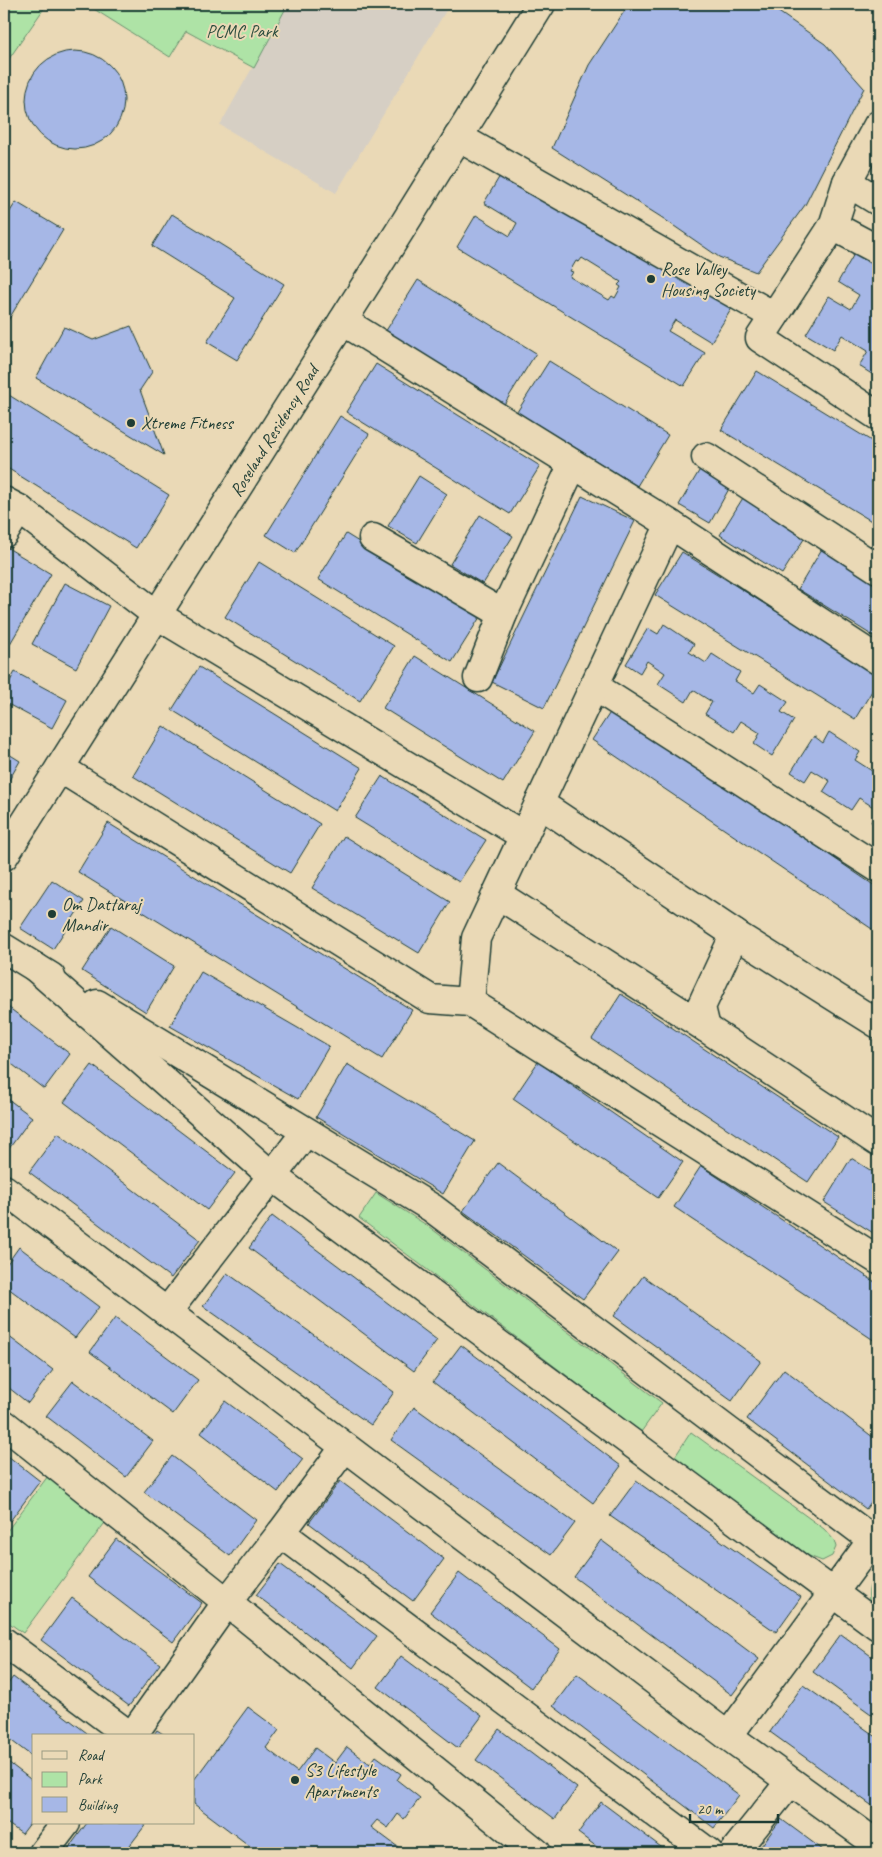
<svg xmlns="http://www.w3.org/2000/svg" width="882" height="1857" font-family="Caveat,sans-serif">
<style>
.built{fill:#d6cfc4}
.green{fill:#aee3a6;stroke:#66906d}
.building{fill:#a6b7e6;stroke:#1f3d34;fill-rule:evenodd}
.lines{fill:none;stroke-linecap:round;stroke-linejoin:round}
.minor-casing{stroke:#1f3d34;stroke-width:31}
.minor{stroke:#ead9b6;stroke-width:28}
.poi-dot{fill:#1f3d34;stroke:#ead9b6;stroke-width:2}
.labels{text-anchor:middle;stroke-width:4;stroke-linejoin:round;paint-order:stroke}
.park-label{font-size:18px;fill:#2d4e3f;stroke:#ead9b6}
.poi-label{font-size:18px;fill:#1f3d34;stroke:#ead9b6;text-anchor:start}
.street-label{font-size:18px;fill:#1f3d34;stroke:#ead9b6}
</style>
<rect width="100%" height="100%" fill="#ead9b6"/>
<filter id="ink" filterUnits="userSpaceOnUse"><feTurbulence type="fractalNoise" baseFrequency=".02" numOctaves="2"/><feDisplacementMap in="SourceGraphic" scale="10" xChannelSelector="R" yChannelSelector="G"/><feConvolveMatrix kernelMatrix="1 2 1 2 8 2 1 2 1" color-interpolation-filters="sRGB"/></filter>
<g filter="url(#ink)">
<!-- built -->
<polygon class="built" points="284,4 450,4 336,193 220,125 287,6"/>
<!-- green -->
<g class="green">
<polygon points="4,4 47,4 4,66"/>
<polygon points="86,4 284,4 287,6 254,68 186,31 170,57"/>
<polygon points="376,1193 428,1226 662,1403 641,1432 359,1218"/>
<polygon points="691,1432 824,1529 834,1540 836,1547 832,1556 822,1561 809,1556 674,1458"/>
<polygon points="48,1476 107,1520 23,1633 4,1619 4,1535"/>
<path d="M878,1576V1608L869,1600C868,1590 869,1582 878,1576Z"/>
</g>
<!-- building -->
<g class="building">
<polygon points="629,4 767,4 825,44 864,88 805,205 756,272 719,257 661,217 552,148 589,65"/>
<polygon points="861,4 878,4 878,13"/>
<circle cx="75" cy="100" r="49"/>
<path d="M504,169L732,308L711,342L675,320L668,331L705,353L684,386L457,247L476,215L510,236L517,223L484,203ZM582,258L621,282L618,285L621,287L615,298L612,296L609,300L570,277L573,272L570,271L576,261L579,262Z"/>
<polygon points="16,202 63,230 4,327 4,221"/>
<polygon points="172,214 284,284 237,360 207,342 235,298 152,246"/>
<polygon points="858,247 878,260 878,273 877,275 878,276 878,378 859,366 868,351 842,335 833,350 806,334 829,296 851,309 859,295 838,282"/>
<polygon points="418,280 536,353 500,411 382,337"/>
<polygon points="131,326 152,372 140,390 164,455 36,378 64,327 93,340"/>
<polygon points="549,361 668,435 637,486 517,412"/>
<polygon points="376,364 540,466 510,514 346,412"/>
<polygon points="757,371 878,445 878,525 721,430"/>
<polygon points="4,392 169,495 136,548 4,466"/>
<polygon points="340,416 369,434 295,553 266,535"/>
<polygon points="705,461 735,478 710,523 679,505"/>
<polygon points="419,476 447,494 417,543 388,526"/>
<polygon points="746,493 809,531 782,574 720,535"/>
<polygon points="582,496 635,521 544,708 492,682"/>
<polygon points="480,515 513,536 483,584 450,564"/>
<polygon points="346,534 480,617 452,662 318,579"/>
<polygon points="6,547 51,574 4,654 4,551"/>
<polygon points="823,547 878,582 878,639 798,589"/>
<polygon points="682,552 878,675 878,681 855,719 655,595"/>
<polygon points="259,562 394,646 360,701 225,617"/>
<polygon points="65,583 109,606 76,668 32,644"/>
<polygon points="664,624 694,644 689,652 706,663 712,654 740,672 735,681 754,693 760,684 788,702 781,712 794,720 772,756 754,744 760,733 741,721 734,732 705,714 712,702 693,690 686,702 658,684 665,673 647,661 640,673 626,664 648,628 658,634"/>
<polygon points="415,656 535,731 503,783 383,708"/>
<polygon points="199,667 362,768 335,811 172,710"/>
<polygon points="15,672 67,700 52,728 4,702 4,692"/>
<polygon points="613,708 878,888 878,933 592,740"/>
<polygon points="163,726 320,824 290,873 133,776"/>
<polygon points="829,732 860,752 855,760 872,771 878,763 878,827 871,822 878,810 859,798 851,810 823,792 830,781 812,770 805,781 791,772 814,736 823,743"/>
<polygon points="4,751 20,761 4,789"/>
<polygon points="382,776 486,840 459,882 355,818"/>
<polygon points="108,823 412,1010 382,1059 78,872"/>
<polygon points="344,836 450,902 419,953 312,888"/>
<polygon points="52,880 84,901 53,949 20,928"/>
<polygon points="111,926 174,966 146,1012 82,971"/>
<polygon points="201,972 329,1046 298,1099 170,1026"/>
<polygon points="621,994 838,1137 808,1182 592,1039"/>
<polygon points="4,1004 70,1054 44,1089 4,1058"/>
<polygon points="538,1062 683,1162 658,1198 513,1099"/>
<polygon points="347,1064 475,1141 443,1194 316,1117"/>
<polygon points="92,1065 235,1173 207,1210 64,1102"/>
<polygon points="4,1096 32,1117 8,1150 4,1147"/>
<polygon points="58,1133 200,1240 171,1278 29,1172"/>
<polygon points="851,1158 878,1175 878,1236 824,1202"/>
<polygon points="498,1163 618,1252 583,1299 463,1211"/>
<polygon points="701,1166 878,1284 878,1343 674,1207"/>
<polygon points="272,1216 437,1340 414,1371 249,1248"/>
<polygon points="19,1247 99,1307 75,1338 4,1285 4,1268"/>
<polygon points="227,1273 394,1392 371,1425 203,1306"/>
<polygon points="643,1276 761,1361 732,1401 614,1316"/>
<polygon points="115,1318 198,1380 173,1414 90,1352"/>
<polygon points="4,1333 53,1370 28,1403 4,1384"/>
<polygon points="461,1345 621,1466 593,1503 433,1382"/>
<polygon points="784,1369 878,1441 878,1492 866,1509 747,1419"/>
<polygon points="73,1381 153,1441 126,1477 46,1416"/>
<polygon points="225,1401 303,1459 278,1492 201,1433"/>
<polygon points="414,1407 575,1523 551,1555 391,1440"/>
<polygon points="4,1453 40,1481 10,1521 4,1516"/>
<polygon points="172,1456 256,1520 230,1556 144,1492"/>
<polygon points="340,1481 444,1559 413,1601 309,1523"/>
<polygon points="636,1481 801,1597 776,1632 610,1516"/>
<polygon points="116,1539 202,1603 173,1642 88,1577"/>
<polygon points="601,1540 759,1659 732,1695 574,1577"/>
<polygon points="280,1564 377,1636 353,1668 256,1595"/>
<polygon points="459,1573 560,1649 531,1688 430,1612"/>
<polygon points="72,1598 160,1664 129,1706 41,1640"/>
<polygon points="841,1634 878,1661 878,1719 813,1672"/>
<polygon points="401,1656 482,1716 458,1748 378,1687"/>
<polygon points="577,1674 739,1795 714,1828 553,1706"/>
<polygon points="13,1677 91,1736 34,1736 34,1758 4,1735 4,1689"/>
<polygon points="803,1685 878,1738 878,1810 770,1732"/>
<polygon points="248,1707 279,1730 266,1748 297,1772 315,1748 335,1763 347,1747 370,1764 376,1756 401,1774 397,1780 420,1798 404,1819 398,1814 388,1828 377,1820 371,1827 406,1853 259,1853 194,1804 194,1780"/>
<polygon points="499,1729 577,1788 555,1819 476,1760"/>
<polygon points="157,1730 166,1736 153,1736"/>
<polygon points="4,1759 34,1782 34,1818 22,1834 4,1821"/>
<polygon points="601,1802 669,1853 605,1853 578,1833"/>
<polygon points="781,1819 827,1853 756,1853"/>
<polygon points="87,1823 147,1823 124,1853 65,1853"/>
</g>
<g class="lines">
<!-- minor casing -->
<g class="minor-casing">
<g id="minor">
<polyline points="458,137 774,316"/>
<polyline points="847,182 878,201"/>
<polyline points="833,226 847,182 878,125"/>
<polyline points="878,250 833,226 760,338 878,416"/>
<polyline points="343,321 670,524 878,660"/>
<polyline points="706,457 878,569"/>
<polyline points="4,501 19,509 157,615 524,836"/>
<polyline points="4,533 19,509"/>
<polyline points="373,538 503,614"/>
<polyline points="478,678 503,614 573,464"/>
<polyline points="594,686 878,868"/>
<polyline points="60,768 430,999 470,1002 878,1260"/>
<polyline points="539,803 735,934 878,1024"/>
<polyline points="4,856 401,229 541,4"/>
<polyline points="497,894 706,1028 878,1142"/>
<polyline points="4,948 51,977"/>
<polyline points="35,967 272,1176 878,1626"/>
<polyline points="470,1002 476,938 670,524"/>
<polyline points="97,1004 432,1208 878,1544"/>
<polyline points="706,1028 701,1007 735,934"/>
<polyline points="4,1189 728,1736 878,1845"/>
<polyline points="167,1312 306,1132"/>
<polyline points="4,1424 227,1602 537,1853"/>
<polyline points="281,1533 709,1853"/>
<polyline points="4,1642 130,1736"/>
<polyline points="132,1736 227,1602 281,1533 345,1447"/>
<polyline points="728,1736 873,1539"/>
<polyline points="43,1853 66,1823"/>
<polyline points="733,1853 790,1782"/>
</g>
</g>
<!-- minor -->
<use href="#minor" class="minor"/>
</g>
</g>
<!-- markers -->
<g class="poi-dot">
<circle cx="651" cy="279" r="5"/>
<circle cx="131" cy="423" r="5"/>
<circle cx="52" cy="914" r="5"/>
<circle cx="295" cy="1780" r="5"/>
</g>
<g class="labels">
<!-- park labels -->
<g class="park-label">
<text x="242" y="37">PCMC Park</text>
</g>
<!-- poi labels -->
<g class="poi-label">
<text x="661" y="275">Rose Valley<tspan x="661" dy="21">Housing Society</tspan></text>
<text x="141" y="429">Xtreme Fitness</text>
<text x="62" y="910">Om Dattaraj<tspan x="62" dy="21">Mandir</tspan></text>
<text x="305" y="1776">S3 Lifestyle<tspan x="305" dy="21">Apartments</tspan></text>
</g>
<!-- street labels -->
<g class="street-label">
<text transform="translate(274 431) rotate(-58)" y="6">Roseland Residency Road</text>
</g>
</g>
<!-- margin -->
<rect width="882" height="1857" fill="none" stroke="#ead9b6" stroke-width="20"/>
<rect x="10" y="10" width="862" height="1837" fill="none" stroke="#1f3d34" stroke-width="2" filter="url(#ink)"/>
<!-- legend -->
<rect x="32" y="1734" width="162" height="90" fill="#ead9b6" stroke="#999b82"/>
<rect x="42" y="1751" width="25" height="8" fill="#ead9b6" stroke="#999b82"/>
<text x="78" y="1760" font-size="15" fill="#1f3d34">Road</text>
<rect x="42" y="1772" width="25" height="15" fill="#aee3a6" stroke="#999b82"/>
<text x="78" y="1784" font-size="15" fill="#1f3d34">Park</text>
<rect x="42" y="1797" width="25" height="15" fill="#a6b7e6" stroke="#999b82"/>
<text x="78" y="1810" font-size="15" fill="#1f3d34">Building</text>
<!-- scale -->
<path d="M690 1814v8h88v-8" fill="none" stroke="#1f3d34" stroke-width="2.5"/>
<text x="697" y="1814" font-size="15" fill="#1f3d34" stroke="#ead9b6" stroke-width="4" paint-order="stroke">20 m</text>
</svg>
